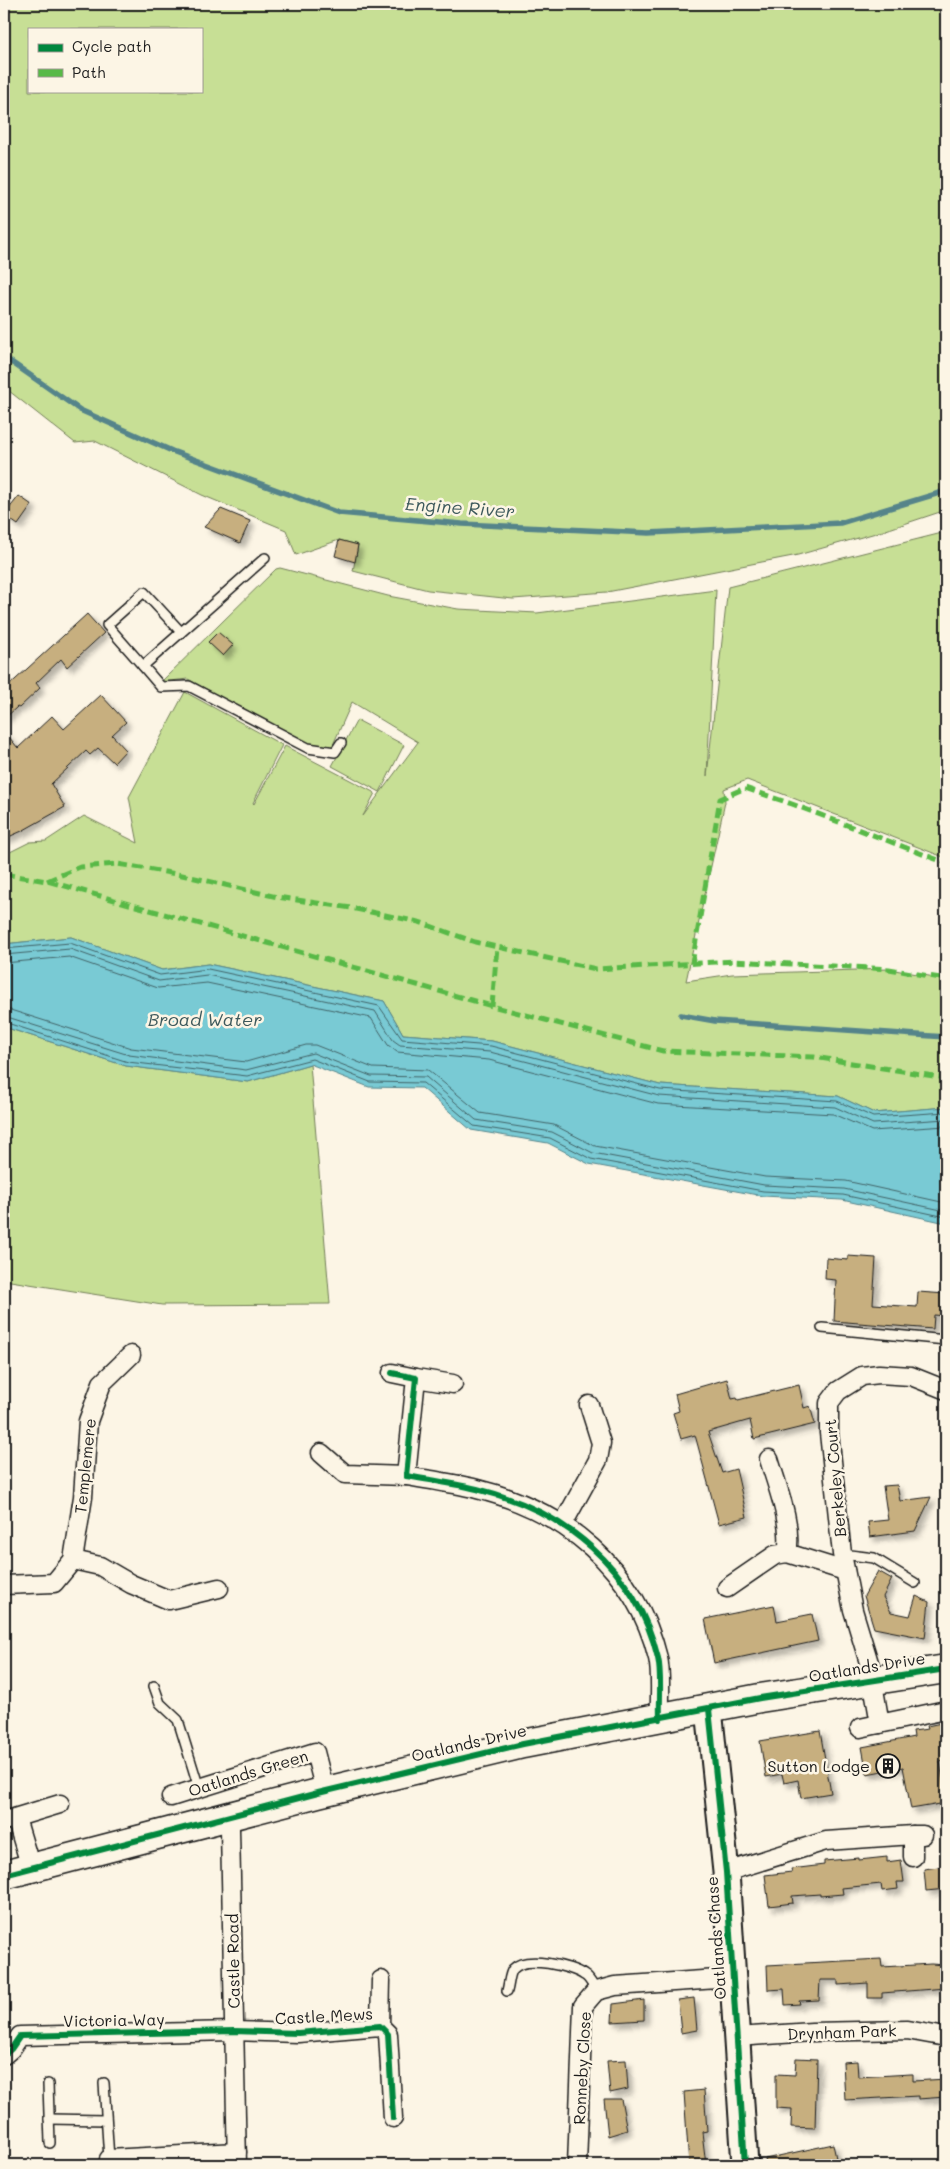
<svg xmlns="http://www.w3.org/2000/svg" width="950" height="2169" font-family="Mali,sans-serif">
<style>
.green{fill:#c7df95;stroke:#727e58;fill-rule:evenodd}
.water{fill:#79cad4;stroke:#54848a}
.lines{fill:none;stroke-linecap:round;stroke-linejoin:round}
.shore{stroke:#416266;stroke-width:1}
.stream{stroke:#54848a;stroke-width:5.5}
.building{fill:#c7af7f;stroke:#1c1c1c;filter:url(#shadow)}
.lane-casing{stroke:#1c1c1c;stroke-width:12}
.street-casing{stroke:#1c1c1c;stroke-width:21}
.secondary-casing{stroke:#1c1c1c;stroke-width:29}
.primary-casing{stroke:#1c1c1c;stroke-width:31}
.lane{stroke:#fcf5e5;stroke-width:9}
.street{stroke:#fcf5e5;stroke-width:18}
.secondary{stroke:#fcf5e5;stroke-width:25}
.primary{stroke:#fcf5e5;stroke-width:28}
.quiet{stroke:#58b947;stroke-width:5;stroke-dasharray:10 5;stroke-linecap:butt}
.cycleway-casing{stroke:#fcf5e5;stroke-width:9}
.cycleway{stroke:#00873e;stroke-width:6}
.labels{text-anchor:middle;stroke-width:5;stroke-linejoin:round;paint-order:stroke}
.street-label{font-size:16px;fill:#1c1c1c;stroke:#fcf5e5}
.poi-label{font-size:16px;fill:#1c1c1c;stroke:#fcf5e5;text-anchor:end}
.water-label{font-size:18px;font-style:italic;fill:#3d595c;stroke:#fcf5e5}
</style>
<defs>
<filter id="shadow"><feDropShadow dx="4.5" dy="4.5" stdDeviation="2.5" flood-color="#0004"/></filter>
</defs>
<rect width="100%" height="100%" fill="#fcf5e5"/>
<filter id="ink" filterUnits="userSpaceOnUse"><feTurbulence type="fractalNoise" baseFrequency=".02" numOctaves="2"/><feDisplacementMap in="SourceGraphic" scale="10" xChannelSelector="R" yChannelSelector="G"/><feConvolveMatrix kernelMatrix="1 2 1 2 8 2 1 2 1" color-interpolation-filters="sRGB"/></filter>
<g filter="url(#ink)">
<!-- green -->
<g class="green">
<path d="M4,4H946V510L883,531L798,555L607,592L513,599L428,590L353,571L358,545L339,540L296,555L286,530L202,495L95,441L75,443L4,387ZM29,29H201V91H29Z"/>
<polygon points="946,532 946,858 747,780 724,789 725,802 686,981 732,974 889,969 946,979 946,1107 874,1113 838,1096 660,1085 492,1041 403,1034 384,1001 208,964 162,970 71,937 4,944 4,855 30,842 46,841 84,816 138,843 129,797 185,692 282,745 253,803 254,804 285,746 375,793 363,816 418,742 352,702 328,756 188,679 161,682 276,569 280,568 388,596 458,609 537,613 716,590 707,776 728,587"/>
<polygon points="357,720 404,745 380,792 332,766"/>
<polygon points="10,1029 126,1066 248,1082 310,1064 330,1304 162,1305 4,1280 4,1031"/>
</g>
<!-- water -->
<polygon class="water" points="71,937 162,970 208,964 384,1001 403,1034 492,1041 660,1085 838,1096 874,1113 946,1107 946,1223 842,1200 763,1196 589,1164 548,1143 471,1130 422,1088 369,1087 310,1064 248,1082 126,1066 4,1027 4,944"/>
<g class="lines">
<!-- shore -->
<g class="shore">
<polyline points="4,949 70,943 160,975 208,969 379,1006 402,1039 491,1046 660,1090 837,1101 873,1117 946,1112"/>
<polyline points="4,955 70,949 159,981 207,975 375,1011 393,1040 400,1045 490,1052 659,1096 835,1107 873,1124 946,1119"/>
<polyline points="4,963 69,957 158,988 207,983 371,1018 388,1045 397,1052 489,1060 658,1104 833,1114 872,1131 946,1126"/>
<polyline points="4,1008 131,1048 246,1062 306,1045 315,1045 373,1068 428,1070 480,1113 554,1125 595,1146 765,1177 846,1181 946,1203"/>
<polyline points="4,1016 129,1055 246,1070 313,1053 371,1076 426,1077 476,1120 552,1132 593,1153 764,1185 844,1189 946,1211"/>
<polyline points="4,1022 128,1062 247,1076 312,1059 370,1082 423,1083 474,1126 550,1138 591,1159 763,1191 843,1195 946,1217"/>
</g>
<!-- stream -->
<g class="stream">
<polyline points="4,357 80,410 172,451 339,513 462,524 649,533 840,523 946,491"/>
<polyline points="681,1015 715,1021 946,1037"/>
</g>
</g>
<!-- building -->
<g class="building">
<polygon points="19,496 32,505 18,525 4,515"/>
<polygon points="221,509 250,521 240,543 204,527"/>
<polygon points="339,540 358,545 355,562 335,556"/>
<polygon points="87,614 104,633 67,667 61,659 36,683 40,688 19,708 17,707 4,719 4,690"/>
<polygon points="218,632 233,645 223,656 208,642"/>
<polygon points="101,695 126,722 112,735 126,750 114,763 98,748 90,755 86,751 51,784 65,807 22,831 4,839 4,731 18,748 52,716 64,729"/>
<polygon points="848,1256 876,1258 873,1304 917,1307 918,1292 946,1294 946,1316 934,1315 933,1329 834,1321 836,1280 825,1279 826,1258 848,1260"/>
<polygon points="727,1379 732,1399 737,1398 738,1400 799,1385 804,1408 810,1406 815,1424 754,1439 750,1420 708,1432 722,1473 736,1469 747,1517 719,1524 695,1435 681,1439 673,1413 679,1411 675,1394"/>
<polygon points="897,1485 900,1501 931,1497 915,1531 870,1537 868,1522 888,1520 883,1486"/>
<polygon points="878,1571 892,1579 883,1597 891,1612 910,1616 916,1596 929,1602 925,1638 874,1628 864,1596"/>
<polygon points="774,1605 777,1621 812,1614 818,1641 714,1663 705,1619"/>
<polygon points="946,1722 946,1760 940,1761 946,1803 911,1809 903,1767 867,1774 862,1747 914,1737 913,1731 928,1729 927,1726"/>
<polygon points="820,1731 831,1793 801,1798 798,1780 784,1783 782,1774 766,1777 760,1741"/>
<polygon points="887,1857 887,1862 901,1860 904,1882 897,1882 898,1889 882,1891 881,1884 842,1888 843,1894 820,1896 820,1894 792,1896 793,1903 769,1906 765,1875 792,1872 791,1869 824,1865 824,1861 859,1858 859,1860"/>
<polygon points="946,1866 946,1889 926,1891 924,1869"/>
<polygon points="881,1959 882,1967 931,1964 946,1965 946,1988 882,1993 882,1998 868,1998 868,1983 838,1985 838,1980 820,1980 819,2000 799,2001 800,2004 785,2005 784,1989 768,1990 767,1965"/>
<polygon points="694,1998 697,2030 681,2033 678,2000"/>
<polygon points="644,2000 644,2020 612,2022 613,2004"/>
<polygon points="796,2058 817,2059 815,2128 791,2127 792,2109 776,2108 776,2074 795,2075"/>
<polygon points="626,2060 628,2089 610,2093 607,2061"/>
<polygon points="857,2061 858,2077 911,2074 913,2074 913,2081 946,2079 946,2097 918,2099 918,2096 845,2100 843,2062"/>
<polygon points="704,2090 707,2131 702,2132 706,2165 689,2165 684,2092"/>
<polygon points="604,2099 621,2099 627,2130 608,2136"/>
<polygon points="833,2144 837,2163 827,2165 766,2165 765,2159"/>
</g>
<g class="lines">
<!-- lane casing -->
<g class="lane-casing">
<g id="lane">
<polyline points="265,558 143,666 161,687 189,686 308,748 335,752 341,743"/>
<polyline points="143,666 107,625 144,592 181,632"/>
<polyline points="822,1328 946,1340"/>
<polyline points="842,1554 874,1558 915,1583"/>
<polyline points="154,1686 160,1703 178,1720 199,1788"/>
<path d="M507,1991C509,1985 509,1974 513,1969C525,1955 571,1966 584,1975C590,1978 593,1986 596,1991"/>
<polyline points="104,2083 109,2159"/>
<polyline points="48,2084 50,2143"/>
<polyline points="49,2119 105,2120"/>
</g>
</g>
<!-- street casing -->
<g class="street-casing">
<g id="street">
<path d="M392,1373L416,1378L406,1476C429,1480 453,1483 477,1489C564,1510 636,1568 658,1658C662,1675 659,1701 660,1719"/>
<polyline points="416,1378 453,1384"/>
<polyline points="321,1453 345,1474 406,1476"/>
<path d="M769,1459C777,1486 793,1526 787,1553"/>
<polyline points="563,1524 598,1460 601,1443 589,1405"/>
<polyline points="73,1560 100,1566 131,1584 169,1600 219,1588"/>
<polyline points="4,1585 54,1583 73,1560 83,1497 88,1421 102,1383 131,1355"/>
<polyline points="727,1588 775,1555 787,1553 845,1571"/>
<polyline points="880,1724 870,1666 853,1610 842,1554 829,1433 829,1403 838,1391 862,1376 879,1374 911,1376 946,1390"/>
<polyline points="860,1728 946,1710"/>
<polyline points="171,1797 315,1752 325,1791"/>
<polyline points="227,1816 230,1829 237,2165"/>
<polyline points="16,1818 31,1868"/>
<polyline points="4,1821 60,1804"/>
<polyline points="913,1857 913,1835 923,1835"/>
<polyline points="726,1872 826,1841 913,1835"/>
<polyline points="380,2026 381,1980"/>
<polyline points="736,2037 812,2032 907,2030 946,2037"/>
<polyline points="4,2055 11,2049 20,2036 234,2031 298,2033 380,2026 388,2034 393,2118"/>
<polyline points="109,2165 109,2159 237,2152"/>
<polyline points="577,2165 583,2006 596,1991 615,1986 732,1978"/>
</g>
</g>
<!-- secondary casing -->
<g class="secondary-casing">
<polyline id="secondary" points="709,1709 726,1872 745,2165"/>
</g>
<!-- primary casing -->
<g class="primary-casing">
<polyline id="primary" points="4,1875 318,1793 523,1744 760,1698 946,1669"/>
</g>
<!-- lane -->
<use href="#lane" class="lane"/>
<!-- street -->
<use href="#street" class="street"/>
<!-- secondary -->
<use href="#secondary" class="secondary"/>
<!-- primary -->
<use href="#primary" class="primary"/>
<!-- quiet -->
<g class="quiet">
<polyline points="4,874 47,881 492,1006 663,1051 814,1057 946,1078"/>
<polyline points="47,881 80,867 118,864 182,875 277,897 351,908 419,922 475,942 596,969 734,961 889,969 946,979"/>
<polyline points="692,964 720,799 745,788 792,804 946,863"/>
<polyline points="492,1006 497,947"/>
</g>
<!-- cycleway casing -->
<g class="cycleway-casing">
<g id="cycleway">
<path d="M392,1373L416,1378L406,1476C429,1480 453,1483 477,1489C564,1510 636,1568 658,1658C662,1675 659,1701 660,1719"/>
<polyline points="709,1709 726,1872 745,2165"/>
<polyline points="4,1875 318,1793 523,1744 760,1698 946,1669"/>
<polyline points="4,2055 11,2049 20,2036 234,2031 298,2033 380,2026 388,2034 393,2118"/>
</g>
</g>
<!-- cycleway -->
<use href="#cycleway" class="cycleway"/>
</g>
</g>
<!-- icons -->
<defs>
<g id="building-ring" transform="scale(1.25)"><circle r="9.5" fill="#fcf5e5" stroke="#1c1c1c" stroke-width="1.5"/><path d="M-4-6H4V6H1V3H-1V6H-4ZM-2.5-4.3h1.7v1.8h-1.7ZM.8-4.3h1.7v1.8H.8ZM-2.5-1h1.7V.8h-1.7ZM.8-1h1.7V.8H.8Z" fill="#1c1c1c"/></g>
</defs>
<g fill-rule="evenodd">
<use href="#building-ring" x="888" y="1766"/>
</g>
<g class="labels">
<!-- street labels -->
<g class="street-label">
<text transform="translate(85 1466) rotate(-84)" y="6">Templemere</text>
<text transform="translate(835 1478) rotate(-95)" y="6">Berkeley Court</text>
<text transform="translate(867 1667) rotate(-9)" y="6">Oatlands Drive</text>
<text transform="translate(469 1743) rotate(-13)" y="6">Oatlands Drive</text>
<text transform="translate(248 1773) rotate(-17)" y="6">Oatlands Green</text>
<text transform="translate(716 1938) rotate(-94)" y="6">Oatlands Chase</text>
<text transform="translate(233 1961) rotate(-91)" y="6">Castle Road</text>
<text transform="translate(324 2016) rotate(-3)" y="6">Castle Mews</text>
<text transform="translate(114 2020) rotate(-1)" y="6">Victoria Way</text>
<text transform="translate(842 2032) rotate(-2)" y="6">Drynham Park</text>
<text transform="translate(582 2068) rotate(-87)" y="6">Ronneby Close</text>
</g>
<!-- poi labels -->
<g class="poi-label">
<text x="870" y="1772">Sutton Lodge</text>
</g>
<!-- water labels -->
<g class="water-label">
<text transform="translate(460 508) rotate(4)" y="6">Engine River</text>
<text x="205" y="1026">Broad Water</text>
</g>
</g>
<!-- margin -->
<rect width="950" height="2169" fill="none" stroke="#fcf5e5" stroke-width="20"/>
<rect x="10" y="10" width="930" height="2149" fill="none" stroke="#1c1c1c" stroke-width="2" filter="url(#ink)"/>
<!-- legend -->
<rect x="28" y="28" width="175" height="65" fill="#fcf5e5" stroke="#a29e95"/>
<rect x="38" y="44" width="25" height="8" fill="#00873e" stroke="#a29e95"/>
<text x="72" y="52" font-size="15" fill="#1c1c1c">Cycle path</text>
<rect x="38" y="69" width="25" height="8" fill="#58b947" stroke="#a29e95"/>
<text x="72" y="78" font-size="15" fill="#1c1c1c">Path</text>
</svg>
